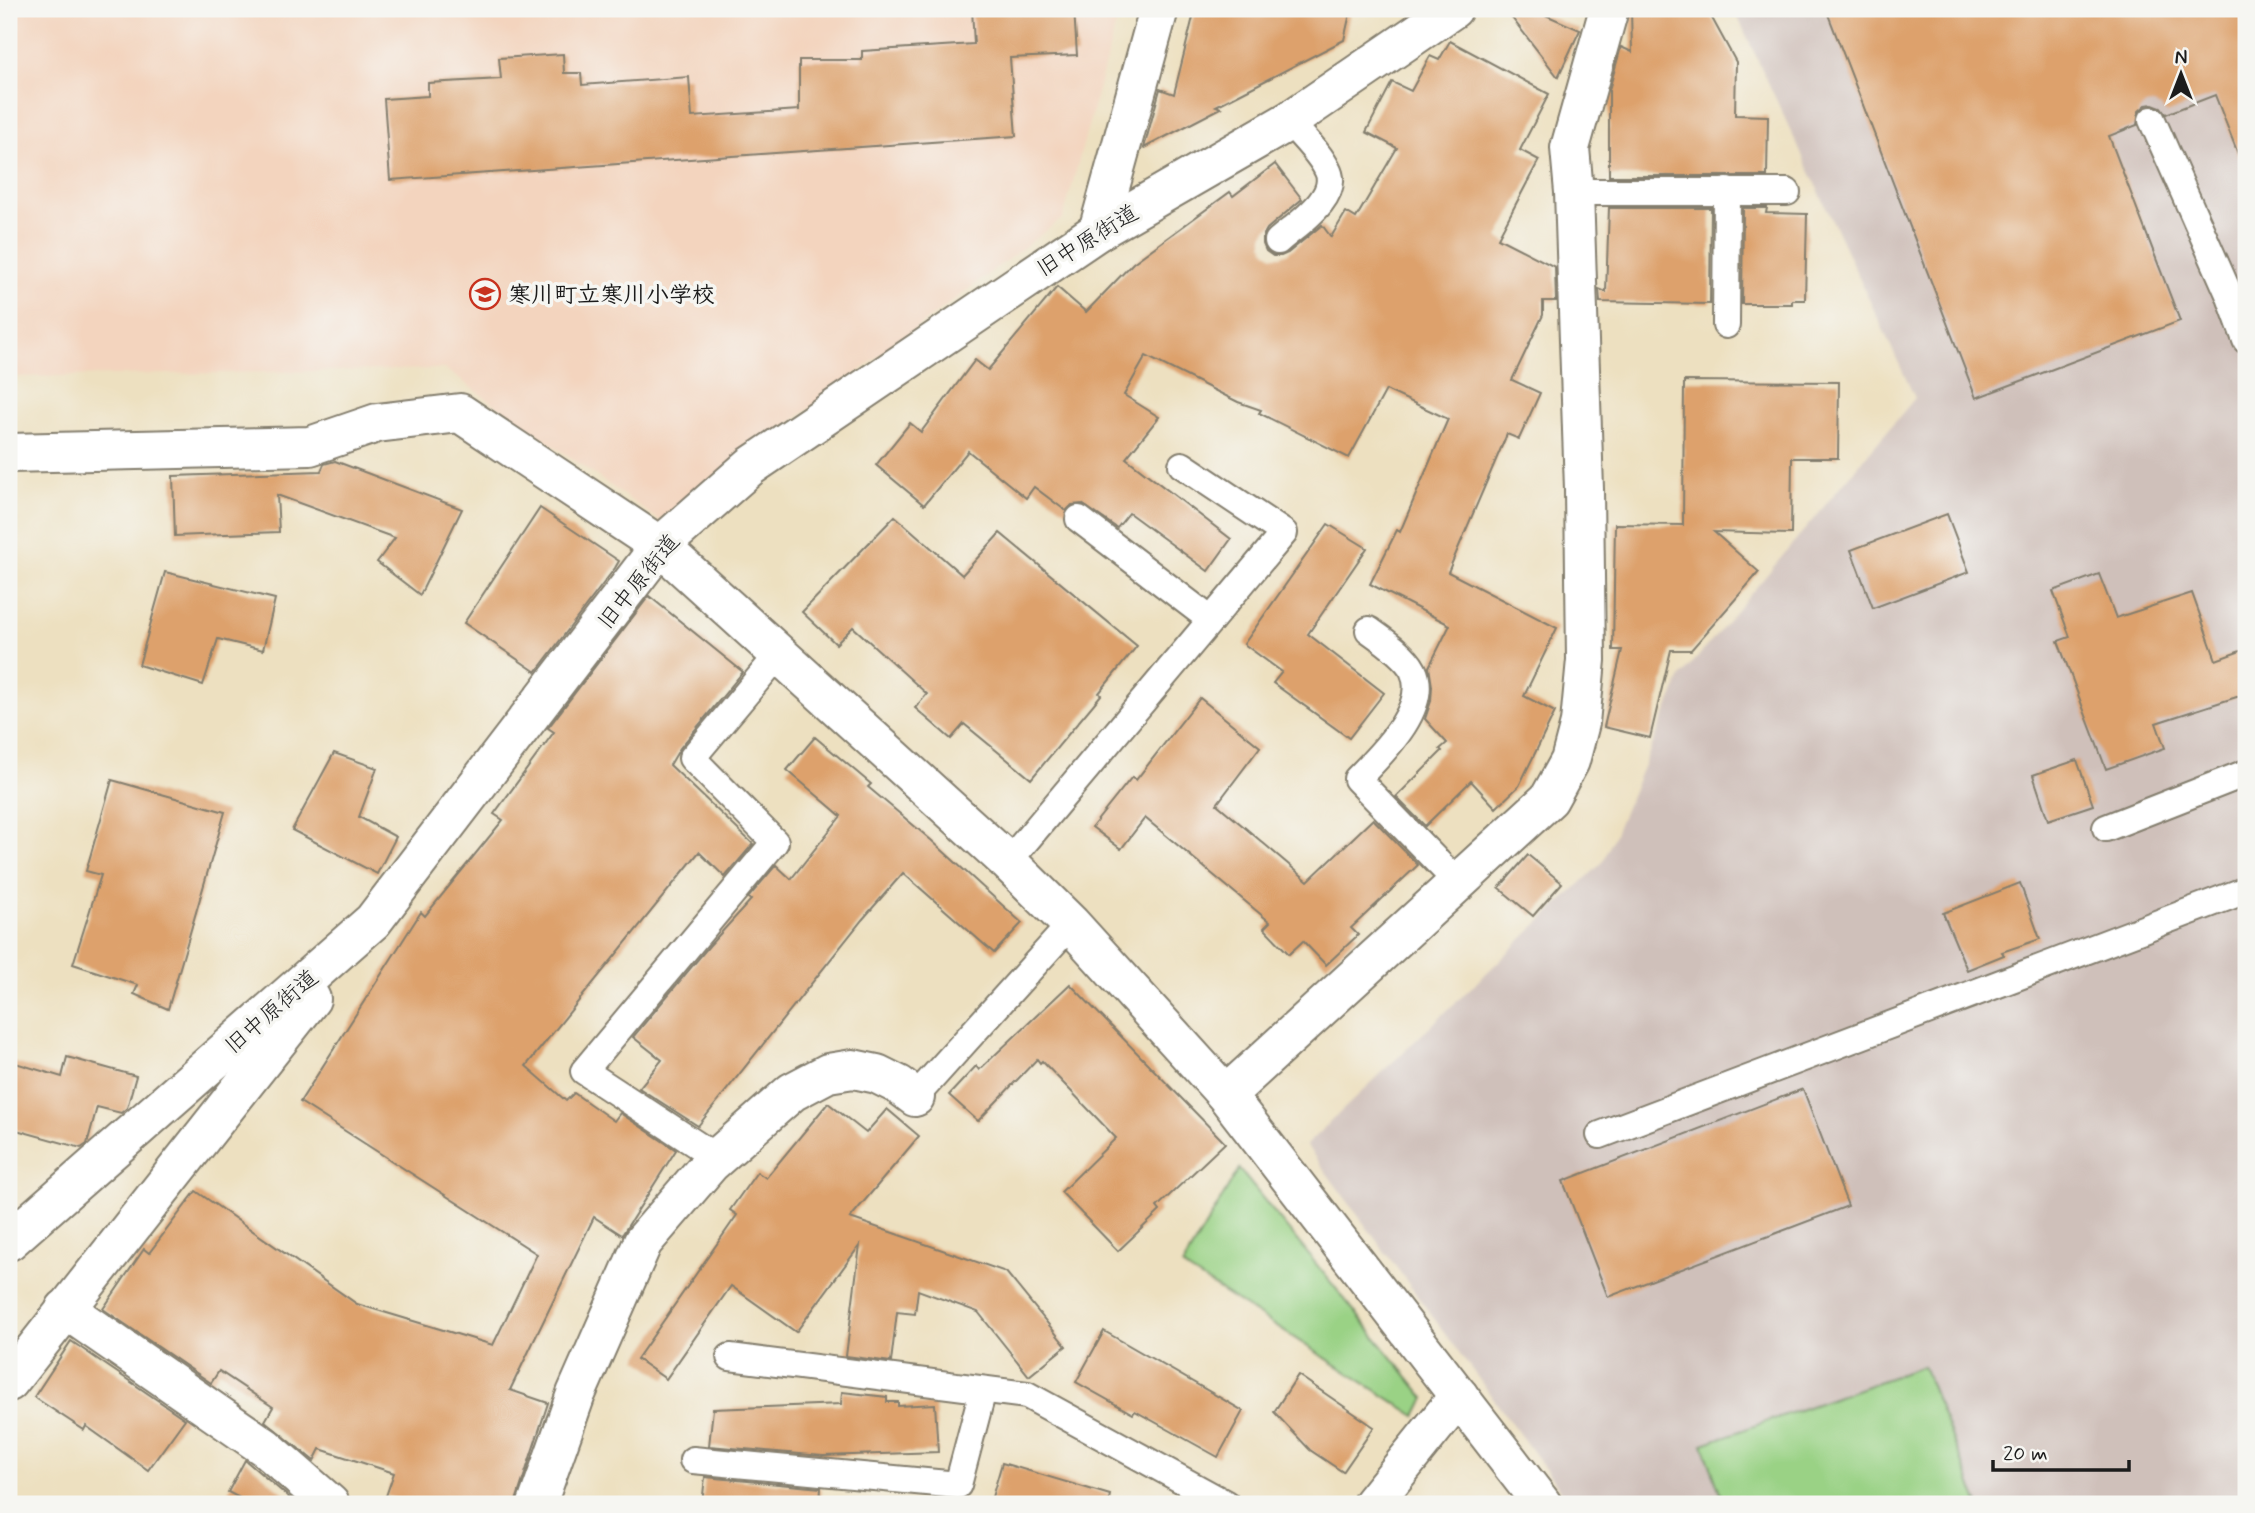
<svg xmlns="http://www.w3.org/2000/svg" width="2255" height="1513" font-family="Mynerve,'Klee One',sans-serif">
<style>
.built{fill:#f3d4be}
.industrial{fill:#cfc0ba}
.green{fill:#9ad285;stroke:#5b7750;stroke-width:2}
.building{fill:#dda16c}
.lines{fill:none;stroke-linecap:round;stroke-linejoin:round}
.lane-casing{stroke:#847e6e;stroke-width:30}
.street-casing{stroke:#847e6e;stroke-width:42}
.secondary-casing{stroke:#847e6e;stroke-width:42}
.lane{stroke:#fff;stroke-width:26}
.street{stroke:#fff;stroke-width:38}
.secondary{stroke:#fff;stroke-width:38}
.labels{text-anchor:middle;stroke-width:7;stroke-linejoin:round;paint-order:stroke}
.street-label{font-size:23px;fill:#1c1c1c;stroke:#f6f6f2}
.poi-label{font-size:23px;font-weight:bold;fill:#1c1c1c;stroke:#f6f6f2;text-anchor:start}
</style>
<rect width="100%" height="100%" fill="#f6f6f2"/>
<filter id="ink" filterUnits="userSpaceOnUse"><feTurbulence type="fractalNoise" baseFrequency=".0143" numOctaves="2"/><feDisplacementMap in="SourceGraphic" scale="14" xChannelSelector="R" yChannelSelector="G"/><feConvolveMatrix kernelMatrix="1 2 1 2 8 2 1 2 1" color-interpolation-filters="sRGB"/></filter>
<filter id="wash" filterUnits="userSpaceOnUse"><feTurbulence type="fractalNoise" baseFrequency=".00686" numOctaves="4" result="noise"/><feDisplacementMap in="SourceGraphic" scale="28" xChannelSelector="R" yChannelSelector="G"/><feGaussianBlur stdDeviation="1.57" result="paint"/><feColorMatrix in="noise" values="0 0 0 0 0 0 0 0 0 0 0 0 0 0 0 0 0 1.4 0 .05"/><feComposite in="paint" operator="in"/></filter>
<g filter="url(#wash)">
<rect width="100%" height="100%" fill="#ede0c0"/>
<!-- built -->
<polygon class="built" points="9,9 1120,9 1063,218 660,521 445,369 9,377"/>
<!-- industrial -->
<polygon class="industrial" points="1734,9 2246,9 2246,1504 1571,1504 1306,1145 1603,862 1681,677 1915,398"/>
<!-- green -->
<g class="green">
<polygon points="1239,1169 1425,1398 1416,1416 1182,1266"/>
<polygon points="1923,1366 1979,1504 1724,1504 1703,1444"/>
</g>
<g id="blocks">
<!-- building -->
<g class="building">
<polygon points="972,9 1074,9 1077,55 1010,58 1016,136 390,180 384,99 428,96 428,83 501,79 499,58 563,54 564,73 581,73 582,85 689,77 692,117 799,110 799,60 862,60 862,51 974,44"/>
<polygon points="1195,9 1351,9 1344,40 1216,106 1221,108 1144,148 1160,89 1174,94"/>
<polygon points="1505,9 1532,9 1580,30 1558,77"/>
<polygon points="1631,9 1707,9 1736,62 1735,115 1768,116 1767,176 1609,176 1609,90 1621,47 1632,52"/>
<polygon points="1826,9 2246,9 2246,169 2244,169 2215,95 2166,114 2161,107 2153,104 2146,105 2139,111 2137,125 2109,136 2180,321 1976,398"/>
<polygon points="1450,41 1549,94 1520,150 1539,160 1498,238 1555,267 1556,301 1543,301 1543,315 1512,380 1540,393 1519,439 1507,434 1448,572 1557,628 1524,696 1555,712 1519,786 1496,808 1471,781 1425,826 1396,797 1442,751 1440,749 1447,743 1425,719 1431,701 1432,686 1429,667 1450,625 1370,584 1397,530 1400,532 1448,419 1386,390 1349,458 1259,413 1261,410 1238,402 1146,356 1124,395 1159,417 1126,458 1231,539 1208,571 1129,513 1117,528 1082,504 1072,505 1066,511 1034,487 1026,498 968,451 924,505 876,465 910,423 921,432 975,360 988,370 1057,287 1086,312 1133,263 1230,192 1233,196 1275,164 1302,199 1267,229 1263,236 1263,244 1266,251 1273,256 1281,256 1288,253 1322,225 1331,237 1346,212 1356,218 1397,148 1366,132 1392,82 1411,91 1430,56 1439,60"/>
<polygon points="1609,208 1711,208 1710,304 1600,302 1599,289 1606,292"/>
<polygon points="1743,208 1767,208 1766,213 1807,214 1805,300 1792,300 1792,304 1742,304"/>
<polygon points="1684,381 1839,382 1838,458 1792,458 1791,534 1714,532 1759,572 1691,650 1671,650 1650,738 1604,727 1622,650 1613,650 1615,524 1683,525"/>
<polygon points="335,461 462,509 420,595 377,562 395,538 277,495 279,532 175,536 173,476 321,471 324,464"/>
<polygon points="540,508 619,561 615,568 536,672 464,623"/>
<polygon points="1947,514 1969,572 1873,608 1851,550"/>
<polygon points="895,516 962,575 1000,533 1137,646 1099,693 1101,695 1031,779 964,724 951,739 915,708 927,694 853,627 836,644 802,612"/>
<polygon points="1328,524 1367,548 1308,634 1384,693 1349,738 1273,683 1282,672 1244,644"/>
<polygon points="165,572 275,599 263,650 218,639 203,685 139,665"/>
<polygon points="2099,574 2116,618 2192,593 2216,660 2246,649 2246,694 2156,723 2165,748 2106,769 2058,641 2070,637 2053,591"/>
<polygon points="649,596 743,672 680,748 670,765 753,844 725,877 699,852 526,1066 566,1101 574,1093 614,1121 620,1113 676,1150 622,1235 594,1217 510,1390 548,1403 515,1504 412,1504 386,1496 394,1473 320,1449 314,1461 265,1421 273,1407 219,1371 211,1383 103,1309 144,1249 149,1253 196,1191 357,1304 493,1345 537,1254 300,1102 421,912 425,916 503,820 494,814 554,732 548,728"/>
<polygon points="1200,698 1260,747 1217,804 1308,881 1373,819 1418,865 1351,928 1358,935 1326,965 1303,941 1289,954 1264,928 1270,922 1145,818 1121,849 1092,827 1132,777 1136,780"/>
<polygon points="815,737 871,784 868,787 931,840 1022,923 994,953 903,873 862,920 698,1126 639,1088 662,1060 633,1037 709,946 751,900 748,898 776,865 791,879 841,816 787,770"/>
<polygon points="334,753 377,768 359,817 396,837 377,874 292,830"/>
<polygon points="2077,760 2093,805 2048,820 2033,775"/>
<polygon points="112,780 225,812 168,1009 134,994 138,985 73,964 101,875 86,871"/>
<polygon points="1528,855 1562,883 1533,916 1499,888"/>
<polygon points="2020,883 2040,939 2002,952 2004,955 1967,970 1943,913"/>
<polygon points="1070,984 1225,1143 1157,1207 1160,1211 1118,1251 1061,1192 1116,1138 1042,1061 1040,1063 1037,1059 978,1121 949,1095 976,1066 979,1070"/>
<polygon points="67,1057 136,1076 127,1108 121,1113 97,1107 87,1144 81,1148 9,1128 9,1061 62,1077"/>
<polygon points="1803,1089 1848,1206 1608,1297 1563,1181"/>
<polygon points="828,1103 866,1133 887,1109 919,1136 850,1218 1006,1272 1066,1346 1029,1376 978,1312 918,1290 915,1314 897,1312 891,1362 846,1356 860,1245 796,1332 731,1286 666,1379 637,1359 737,1215 730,1210 757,1172 766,1178"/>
<polygon points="1104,1331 1243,1411 1218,1457 1135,1411 1133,1414 1076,1382"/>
<polygon points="71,1341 185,1419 148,1470 86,1426 84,1430 34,1397"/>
<polygon points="1298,1375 1374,1427 1343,1472 1310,1450 1274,1412"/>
<polygon points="842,1392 887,1397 887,1402 898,1402 898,1406 935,1404 938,1452 823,1456 709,1446 713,1409 841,1404"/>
<polygon points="245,1460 292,1500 290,1504 251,1504 228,1492"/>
<polygon points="1002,1463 1110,1495 1108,1504 990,1504"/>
<polygon points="705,1477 821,1488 820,1504 702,1504"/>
</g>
</g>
</g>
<g filter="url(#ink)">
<use href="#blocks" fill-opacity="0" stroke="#847e6e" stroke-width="2"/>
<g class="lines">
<!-- lane casing -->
<g class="lane-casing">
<g id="lane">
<polyline points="2152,120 2229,294 2246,340"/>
<polyline points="1574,192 1787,192"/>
<path d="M1278,241C1296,225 1342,196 1327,169C1319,152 1301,136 1289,121"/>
<polyline points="1726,325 1727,191"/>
<polyline points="1079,519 1211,620"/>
<path d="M1369,630C1383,640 1405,655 1413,670C1431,707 1380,755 1357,779L1458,883"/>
<polyline points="2106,828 2246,773"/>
<polyline points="1008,862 1284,533 1182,465"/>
<polyline points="915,1097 1071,924"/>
<polyline points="1600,1135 2246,890"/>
<polyline points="717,1158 584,1071 775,842 692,758 779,654"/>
<polyline points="730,1357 1027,1395 1226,1504"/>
<polyline points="693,1460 958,1485 983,1390"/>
</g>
</g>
<!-- street casing -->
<g class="street-casing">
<g id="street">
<polyline points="1098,231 1159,9"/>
<polyline points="9,453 310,446 377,423 460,413 660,546"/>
<polyline points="1226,1095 1549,799 1570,761 1580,723 1586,660 1584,489 1574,192 1570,148 1609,9"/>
<polyline points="9,1241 373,921 660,546 751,466 1098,231 1289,121 1453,9"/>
<polyline points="65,1309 266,1448 330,1504"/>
<polyline points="9,1382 311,999"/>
<polyline points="537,1504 576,1394 643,1242 710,1164 792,1092 828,1073 853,1069 877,1074 899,1085 915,1097"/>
</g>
</g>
<!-- secondary casing -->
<g class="secondary-casing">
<g id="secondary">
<polyline points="660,546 1008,862 1071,924 1226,1095 1542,1504"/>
<polyline points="1372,1504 1459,1396"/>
</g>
</g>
<!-- lane -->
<use href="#lane" class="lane"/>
<!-- street -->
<use href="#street" class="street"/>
<!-- secondary -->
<use href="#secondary" class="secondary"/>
</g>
</g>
<!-- icons -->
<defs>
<g id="school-ring" transform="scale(1.575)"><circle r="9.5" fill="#f6f6f2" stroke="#c8321e" stroke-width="1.5"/><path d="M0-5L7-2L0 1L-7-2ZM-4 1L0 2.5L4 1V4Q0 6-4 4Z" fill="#c8321e"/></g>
</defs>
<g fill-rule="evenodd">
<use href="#school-ring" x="485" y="294"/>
</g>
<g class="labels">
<!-- street labels -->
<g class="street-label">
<text transform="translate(1087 240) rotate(-32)" y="8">旧中原街道</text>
<text transform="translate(638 581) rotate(-51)" y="8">旧中原街道</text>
<text transform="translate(271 1011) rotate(-41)" y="8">旧中原街道</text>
</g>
<!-- poi labels -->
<g class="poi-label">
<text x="508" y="302">寒川町立寒川小学校</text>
</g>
</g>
<!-- margin -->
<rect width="2255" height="1513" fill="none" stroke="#f6f6f2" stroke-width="35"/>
<!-- north arrow -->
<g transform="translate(2181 74)" stroke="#f6f6f2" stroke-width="5" paint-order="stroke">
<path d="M0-5L12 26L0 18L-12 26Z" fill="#1c1c1c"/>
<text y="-10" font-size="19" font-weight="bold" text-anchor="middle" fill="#1c1c1c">N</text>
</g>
<!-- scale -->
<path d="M1993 1460v10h136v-10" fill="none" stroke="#1c1c1c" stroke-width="3.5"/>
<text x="2003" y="1460" font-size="21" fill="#1c1c1c" stroke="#f6f6f2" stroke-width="5" paint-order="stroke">20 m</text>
</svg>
